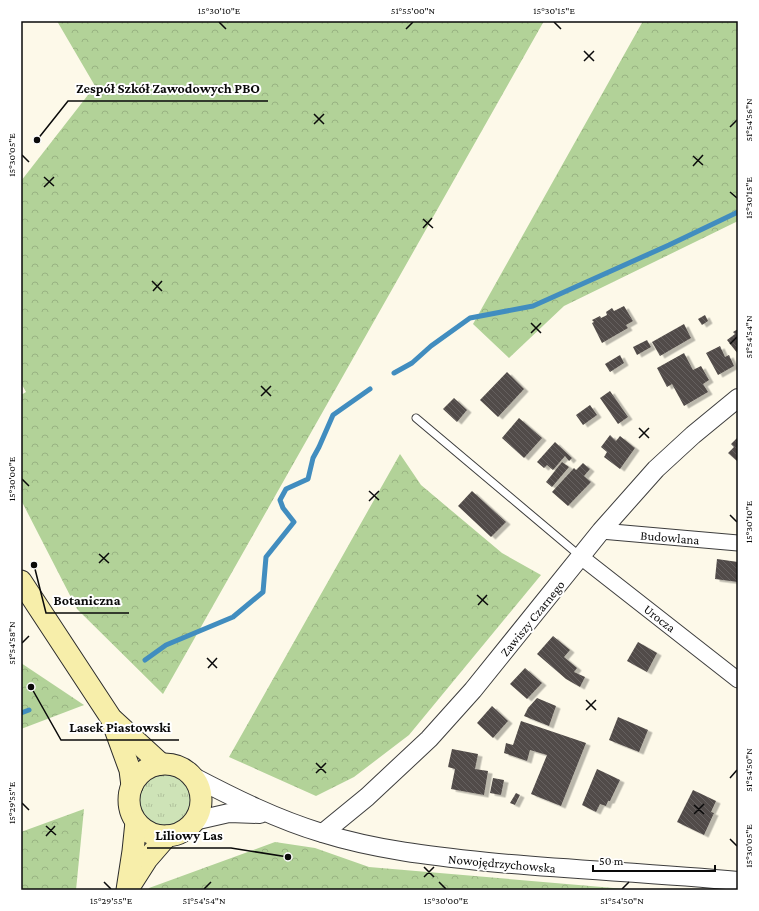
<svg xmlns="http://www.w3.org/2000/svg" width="759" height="911" font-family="'Crimson Pro',serif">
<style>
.grass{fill:url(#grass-tufts)}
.forest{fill:url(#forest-crowns)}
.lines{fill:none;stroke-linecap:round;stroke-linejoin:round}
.stream{stroke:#418dbf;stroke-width:5}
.building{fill:url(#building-back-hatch);filter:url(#shadow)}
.service-casing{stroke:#3d3d3d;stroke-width:9}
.minor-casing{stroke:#3d3d3d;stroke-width:17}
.tertiary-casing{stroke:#3d3d3d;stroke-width:20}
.secondary-casing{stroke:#2c2c2c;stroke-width:23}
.service{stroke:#fff;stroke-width:7}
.minor{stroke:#fff;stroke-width:15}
.tertiary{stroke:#fff;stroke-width:18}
.secondary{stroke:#f7eeaa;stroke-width:21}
.ticks{fill:none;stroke:#0a0a0a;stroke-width:1.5}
.labels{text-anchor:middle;stroke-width:4;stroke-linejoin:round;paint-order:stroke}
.street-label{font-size:13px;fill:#0a0a0a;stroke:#fff}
.leader{fill:none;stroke:#0a0a0a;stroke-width:1.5}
.callout-dot{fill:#0a0a0a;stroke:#fff;stroke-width:1.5}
.callout-label{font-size:14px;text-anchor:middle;font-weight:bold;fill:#0a0a0a;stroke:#fff;stroke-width:4;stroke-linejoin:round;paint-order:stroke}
.neatline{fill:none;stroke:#0a0a0a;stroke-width:1.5}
.ticks-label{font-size:10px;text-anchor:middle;fill:#0a0a0a}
</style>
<defs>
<pattern id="grass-tufts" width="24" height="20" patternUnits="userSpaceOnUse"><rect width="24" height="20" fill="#cee3b7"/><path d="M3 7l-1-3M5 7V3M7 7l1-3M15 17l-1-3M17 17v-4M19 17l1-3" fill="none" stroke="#b0c19c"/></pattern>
<pattern id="forest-crowns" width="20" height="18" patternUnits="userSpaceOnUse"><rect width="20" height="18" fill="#b2d298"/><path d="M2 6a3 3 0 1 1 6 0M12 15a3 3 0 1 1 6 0" fill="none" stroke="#98b382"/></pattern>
<pattern id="building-back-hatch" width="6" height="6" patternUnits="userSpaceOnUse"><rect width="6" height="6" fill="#514b48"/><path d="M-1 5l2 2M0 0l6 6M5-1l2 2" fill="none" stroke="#65605e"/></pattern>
<filter id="shadow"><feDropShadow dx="4.5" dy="2.5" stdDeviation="0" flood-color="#0004"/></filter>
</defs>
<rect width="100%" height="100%" fill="#fdf9e9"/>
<!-- grass -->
<circle class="grass" cx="165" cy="801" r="26"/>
<!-- forest -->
<g class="forest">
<polygon points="57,21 544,21 163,694 77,609 21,500 21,395 26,392 21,383 21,181 95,86"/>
<polygon points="643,21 738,21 738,221 564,306 509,358 473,324"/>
<polygon points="400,454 421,485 502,553 541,575 409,735 354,777 316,796 229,757"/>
<polygon points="21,663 84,705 21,729"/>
<polygon points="84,809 76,890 21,890 21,832"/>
<polygon points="275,842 315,848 369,867 637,890 148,890 149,888"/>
</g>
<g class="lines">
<!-- stream -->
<g class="stream">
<polyline points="394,373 412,363 431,346 470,318 533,306 669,245 738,212"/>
<polyline points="145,660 166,645 233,617 263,592 266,557 294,522 283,508 280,500 286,489 308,479 313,458 319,447 333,415 370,389"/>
<polyline points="21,713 29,710"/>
</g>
</g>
<!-- building -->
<g class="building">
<polygon points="624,306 633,321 626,325 628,328 602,343 592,323 594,322 592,320 600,316 601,318 607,315 606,312 612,308 614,311"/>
<polygon points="705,315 708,321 702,325 698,319"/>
<polygon points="684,324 691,338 660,356 652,342"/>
<polygon points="738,329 738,354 727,340 735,334 733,332"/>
<polygon points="647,340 651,347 637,355 633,347"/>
<polygon points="720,346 725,357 729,355 734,366 718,375 706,353"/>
<polygon points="684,353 693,370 701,366 709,380 703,384 708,392 684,406 672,384 667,387 657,368"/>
<polygon points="620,355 624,363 610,372 605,364"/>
<polygon points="507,372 524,389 498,417 480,400"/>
<polygon points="610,391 628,417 618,424 600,398"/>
<polygon points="454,398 467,410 457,422 443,409"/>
<polygon points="590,405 597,415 583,425 576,415"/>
<polygon points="519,418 542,438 524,458 502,438"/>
<polygon points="610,435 616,441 620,436 635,448 620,469 604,457 607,452 601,447"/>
<polygon points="738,437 738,462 728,453 734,447 731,444"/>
<polygon points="555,442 572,458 569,461 565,456 553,470 547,465 544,468 537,462"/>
<polygon points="562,462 569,467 552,487 546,482"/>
<polygon points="583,463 590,469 584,476 591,482 568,506 552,492 574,468 576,470"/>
<polygon points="472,491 506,522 491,537 458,506"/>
<polygon points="717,559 738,562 738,582 715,579"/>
<polygon points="553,636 570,650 564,657 577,668 574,672 585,677 580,687 566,679 537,654"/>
<polygon points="638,642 657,653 647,672 627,661"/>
<polygon points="525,668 542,683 527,699 510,684"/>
<polygon points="537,698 556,706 549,726 524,716 528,708"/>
<polygon points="492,706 508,721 493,738 477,723"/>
<polygon points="618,717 648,730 639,752 609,740"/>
<polygon points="521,721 586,743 561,806 531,794 547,755 530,750 527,761 504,753 506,743 513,745"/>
<polygon points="452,749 478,754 475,769 488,771 484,795 451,789 455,769 448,767"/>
<polygon points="597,769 620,780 610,801 608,801 606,806 600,804 596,812 582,805"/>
<polygon points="493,778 504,780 501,795 490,793"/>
<polygon points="693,790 716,801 711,812 714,813 704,835 677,822"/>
<polygon points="516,793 520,795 515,805 510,803"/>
</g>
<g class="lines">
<!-- service casing -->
<g class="service-casing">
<polyline id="service" points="416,418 580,556"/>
</g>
<!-- minor casing -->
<g class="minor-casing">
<g id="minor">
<polyline points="601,531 738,543"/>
<polyline points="581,557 738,680"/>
</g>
</g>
<!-- tertiary casing -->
<g class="tertiary-casing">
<g id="tertiary">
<path d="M192,776C234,798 276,819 322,833C376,850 432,856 488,862C571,870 655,873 738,881"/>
<polyline points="194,821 229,813 260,814"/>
<polyline points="323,833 367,797 429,739 473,690 601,531 656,469 693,435 738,398"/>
</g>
</g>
<!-- secondary casing -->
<g class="secondary-casing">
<g id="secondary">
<polyline points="21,581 111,718 130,770 132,786"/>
<polyline points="113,720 161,764"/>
<circle cx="165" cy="800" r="36"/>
<polyline points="131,884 147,859 167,836"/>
<polyline points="127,890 133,851 136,822"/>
</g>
</g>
<!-- service -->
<use href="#service" class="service"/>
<!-- minor -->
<use href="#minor" class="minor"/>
<!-- tertiary -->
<use href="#tertiary" class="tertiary"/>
<!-- secondary -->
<use href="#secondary" class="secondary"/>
</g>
<!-- ticks -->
<path class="ticks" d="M219,22L226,29M554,22L561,29M406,29L413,22M584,51L594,61M584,61L594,51M314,114L324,124M314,124L324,114M730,127L737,120M22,155L29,162M693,156L703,165M693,166L703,155M44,177L54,186M44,187L54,177M730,192L737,198M423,219L433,228M423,228L432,218M152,281L162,291M153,291L162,281M531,323L541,333M531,333L541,323M730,344L737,337M261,386L271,396M261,396L271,386M639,428L649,438M639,438L649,428M22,479L29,486M369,491L379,500M369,501L379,491M730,515L737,522M99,554L109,563M99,563L109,553M477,595L488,605M478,605L487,595M22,643L29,636M207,658L217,668M208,668L217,658M586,700L596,710M586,710L596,700M316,763L326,773M316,773L326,763M730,778L737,770M22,803L29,810M694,805L704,814M694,814L704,804M46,826L56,835M46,836L55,826M730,839L737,846M424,867L434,877M424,877L434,867M104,882L111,889M439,882L446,889M204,889L211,882M622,889L629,882"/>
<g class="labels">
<!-- street labels -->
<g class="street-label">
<text transform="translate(670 537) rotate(5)" y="5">Budowlana</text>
<text transform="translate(532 618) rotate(-51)" y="5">Zawiszy Czarnego</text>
<text transform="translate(660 618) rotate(38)" y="5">Urocza</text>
<text transform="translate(502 863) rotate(5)" y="5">Nowojędrzychowska</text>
</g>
</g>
<!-- callouts -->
<path class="leader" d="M37 140L68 101H268M34 565L46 613H129M31 687L61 740H179M288 857L231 848H147"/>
<g class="callout-dot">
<circle cx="37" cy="140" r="4"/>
<circle cx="34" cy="565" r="4"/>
<circle cx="31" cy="687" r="4"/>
<circle cx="288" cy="857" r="4"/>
</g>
<g class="callout-label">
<text x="168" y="93">Zespół Szkół Zawodowych PBO</text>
<text x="87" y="605">Botaniczna</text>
<text x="120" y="732">Lasek Piastowski</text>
<text x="189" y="840">Liliowy Las</text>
</g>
<!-- border -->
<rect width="759" height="911" fill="none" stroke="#ffffff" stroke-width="44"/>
<!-- scale -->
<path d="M593 865v6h122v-6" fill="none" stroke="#0a0a0a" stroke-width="2"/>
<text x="599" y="865" font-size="12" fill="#0a0a0a" stroke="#ffffff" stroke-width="3" paint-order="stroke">50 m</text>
<rect x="22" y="22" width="715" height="867" class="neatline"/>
<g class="ticks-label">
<text x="219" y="14">15°30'10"E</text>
<text x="413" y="14">51°55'00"N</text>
<text x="554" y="14">15°30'15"E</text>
<text transform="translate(748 120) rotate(-90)" y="4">51°54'56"N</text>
<text transform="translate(11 155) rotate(-90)" y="4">15°30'05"E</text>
<text transform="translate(748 198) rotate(-90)" y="4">15°30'15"E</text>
<text transform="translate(748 337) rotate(-90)" y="4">51°54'54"N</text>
<text transform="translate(11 479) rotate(-90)" y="4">15°30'00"E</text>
<text transform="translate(748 522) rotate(-90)" y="4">15°30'10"E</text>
<text transform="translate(11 643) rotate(-90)" y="4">51°54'58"N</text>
<text transform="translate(748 770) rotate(-90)" y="4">51°54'50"N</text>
<text transform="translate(11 803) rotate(-90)" y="4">15°29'55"E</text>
<text transform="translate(748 846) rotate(-90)" y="4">15°30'05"E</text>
<text x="111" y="904">15°29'55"E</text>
<text x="204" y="904">51°54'54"N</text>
<text x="446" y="904">15°30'00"E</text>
<text x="622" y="904">51°54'50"N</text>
</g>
</svg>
